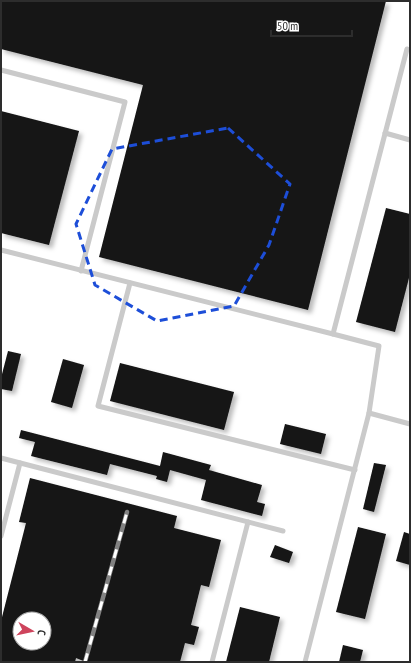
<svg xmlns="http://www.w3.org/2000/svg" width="411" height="663" font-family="'PT Sans Narrow',sans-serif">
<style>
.building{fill:#141414;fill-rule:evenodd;filter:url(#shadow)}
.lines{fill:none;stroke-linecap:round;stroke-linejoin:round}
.service{stroke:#cacaca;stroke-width:5}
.rail-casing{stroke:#828282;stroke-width:4.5}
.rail{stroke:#fff;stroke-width:3;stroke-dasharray:9;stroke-linecap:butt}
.marked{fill:none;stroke:#1d4ed8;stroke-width:3;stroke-dasharray:8 5;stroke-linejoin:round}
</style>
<defs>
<filter id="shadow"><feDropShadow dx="3.5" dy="3.5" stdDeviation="2" flood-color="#0004"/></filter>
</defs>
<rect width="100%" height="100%" fill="#fff"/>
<!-- building -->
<g class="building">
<polygon points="1,1 386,1 308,310 99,257 143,85 1,49"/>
<polygon points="1,111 79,131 49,245 1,233"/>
<polygon points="386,208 410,214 410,274 395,332 356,322"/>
<polygon points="8,351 21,354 12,391 1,389 1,378"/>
<polygon points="63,359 84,365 72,408 51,402"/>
<polygon points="120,363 234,392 224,430 110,401"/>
<polygon points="285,424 326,434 321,454 280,444"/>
<polygon points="21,430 160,466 163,452 211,465 209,470 262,485 257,502 265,504 262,516 201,500 206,480 170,470 167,482 156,479 157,476 110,464 107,475 31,456 35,442 19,438"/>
<polygon points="374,463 386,465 374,512 363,509"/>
<path d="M30,478L177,516L174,528L221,540L209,587L201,585L191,625L199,627L194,645L185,643L180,662H86L76,658L75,662H1V621L26,523L19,522ZM20,619H44V643H20Z"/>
<polygon points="358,527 386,534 365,619 336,612"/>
<polygon points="404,532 410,534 410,565 396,561"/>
<polygon points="275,545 293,552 289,563 270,557"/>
<polygon points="240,607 280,617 269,662 226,662"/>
<polygon points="343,645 363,650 360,662 339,662"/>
</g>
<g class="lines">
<!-- service -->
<g class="service">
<polyline points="1,70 125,102 81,271"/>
<polyline points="385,133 410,140"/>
<polyline points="1,250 333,334"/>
<polyline points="130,283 98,406 355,470"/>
<polyline points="369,413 410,424"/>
<polyline points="1,458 283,531"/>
<polyline points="1,536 20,463"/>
<polyline points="212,662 248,522"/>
<polyline points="305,662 369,413 379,346 333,334 407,49"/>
</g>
<!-- rail casing -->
<g class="rail-casing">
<polyline id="rail" points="85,662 127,512"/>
</g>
<!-- rail -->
<use href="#rail" class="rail"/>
</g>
<!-- marked area -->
<path class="marked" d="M228,128L290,184L269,245L234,306L157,321L95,285L76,224L112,149Z"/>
<!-- border -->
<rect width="411" height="663" fill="none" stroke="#2d2d2d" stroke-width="4"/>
<!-- north arrow -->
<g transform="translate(32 631) rotate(99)"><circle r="19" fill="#ffffff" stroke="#ababab"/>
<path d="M0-3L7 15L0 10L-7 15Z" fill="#ce445c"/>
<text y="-6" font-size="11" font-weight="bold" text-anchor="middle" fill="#2d2d2d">С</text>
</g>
<!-- scale -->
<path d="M271 30v6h81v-6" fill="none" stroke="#2d2d2d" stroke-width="2"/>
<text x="277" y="30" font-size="12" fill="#2d2d2d" stroke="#ffffff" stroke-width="3" paint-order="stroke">50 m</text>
</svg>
